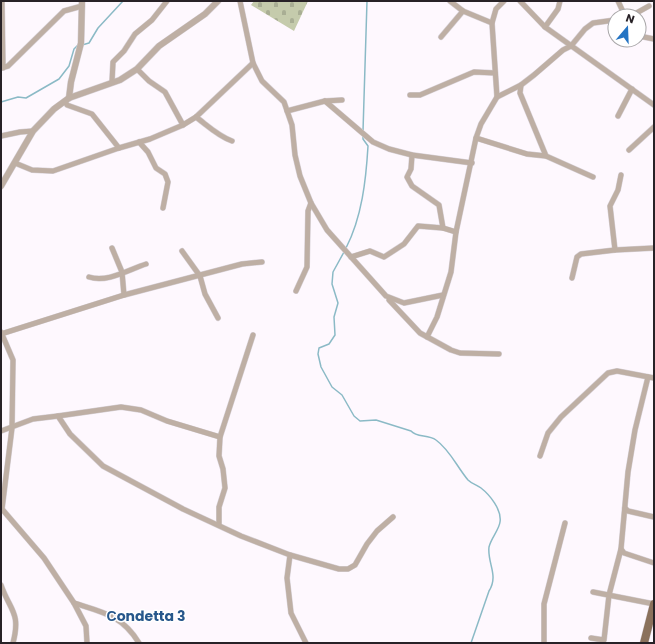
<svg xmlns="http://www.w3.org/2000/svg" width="655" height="644" font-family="Poppins,sans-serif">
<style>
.cemetery{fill:url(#cemetery-stones)}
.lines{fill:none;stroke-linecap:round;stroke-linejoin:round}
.stream{stroke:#8bbac6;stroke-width:1.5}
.minor-casing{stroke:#d7d1d7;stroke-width:6}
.tertiary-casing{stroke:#d7d1d7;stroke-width:7}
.primary-casing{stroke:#d7d1d7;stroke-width:9}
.minor{stroke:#beafa4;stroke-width:5}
.tertiary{stroke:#beafa4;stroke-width:6}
.primary{stroke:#8b715c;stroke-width:8}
.labels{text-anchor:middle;stroke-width:3;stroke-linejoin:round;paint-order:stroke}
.neighbourhood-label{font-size:14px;font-weight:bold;fill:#27578b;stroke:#fff}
</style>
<defs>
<pattern id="cemetery-stones" width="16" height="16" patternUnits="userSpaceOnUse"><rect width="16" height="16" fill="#c5cbac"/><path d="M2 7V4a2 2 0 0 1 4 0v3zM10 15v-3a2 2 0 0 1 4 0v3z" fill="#a9ae94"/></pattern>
</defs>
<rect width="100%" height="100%" fill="#fef8fe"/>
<!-- cemetery -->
<polygon class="cemetery" points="254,1 308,1 294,31 251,5"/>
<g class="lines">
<!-- stream -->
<g class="stream">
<polyline points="82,45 89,43 98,28 123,1"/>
<polyline points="1,102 18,97 26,98 59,79 69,66 74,49 78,45"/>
<polyline points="363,131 367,1"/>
<path d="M346,248C362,217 366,180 368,146L363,139V135"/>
<path d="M344,252L333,272L332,284L338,303L334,317L335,335L329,344L319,348L318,354L321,367L332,387L342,395L354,416L360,421L376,420L411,431C417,438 428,434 436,440C450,450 457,467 468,480C472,484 477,485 481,488C490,495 502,510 500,522C499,530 491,538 489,547C487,563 499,575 489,591L471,643"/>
</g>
<!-- minor casing -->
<g class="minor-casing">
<g id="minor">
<polyline points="2,1 3,68"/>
<polyline points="240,1 253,63 262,81 284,102 292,125 295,155 300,176 311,203 327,230 386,296 404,303 443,295"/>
<polyline points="450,1 463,11 492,23"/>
<polyline points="520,1 545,27 654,105"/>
<polyline points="618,1 625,16"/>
<polyline points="631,16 649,6"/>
<polyline points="545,27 558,9 560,1"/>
<polyline points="639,36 654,39"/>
<polyline points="441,37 463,11"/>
<polyline points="1,68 8,66 64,11 82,6"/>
<polyline points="137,69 149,81 165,92 183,125"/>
<polyline points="112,82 113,62 124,51 135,34 152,20 167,1"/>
<polyline points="521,85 520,93 546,156 593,177"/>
<polyline points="410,95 420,95 474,72 495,73"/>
<polyline points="497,97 521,85 534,75 563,50 571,46 585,29 593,23 615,20"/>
<polyline points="65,101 67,105 92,114 119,148"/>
<polyline points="325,101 373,142 389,149 412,155 472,163"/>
<polyline points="287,111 325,101 342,100"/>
<polyline points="618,116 632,89"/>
<path d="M196,117C208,126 218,136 232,141"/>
<polyline points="1,136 20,132 33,131"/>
<polyline points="476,138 527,154 546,156"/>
<polyline points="139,142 148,152 156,168 165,174 168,182 163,208"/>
<polyline points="629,150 654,127"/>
<polyline points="412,155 411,169 407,177 412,186 439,205 443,228"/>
<polyline points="15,163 32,170 53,171 119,148 150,139 183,125 196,117 253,63"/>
<polyline points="621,175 618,190 610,206 615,250 654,248"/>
<polyline points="112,248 122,272 124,295"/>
<polyline points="182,251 200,276 205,294 218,318"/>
<polyline points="351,257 370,251 384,257 404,244 418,226 443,228 456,232"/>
<path d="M89,277C107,283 128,270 146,264"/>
<polyline points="572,278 577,257 581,254 615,250"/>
<polyline points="296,291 307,267 308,211 311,203"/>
<polyline points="389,300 420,333 451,350 460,353 499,354"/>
<polyline points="1,332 13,360 12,428 2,509 44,558 74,603 86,626 87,643"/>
<polyline points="1,334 124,295 242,264 262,262"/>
<polyline points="427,337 437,317 451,272 456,232 476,138 481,124 497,97 492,23 496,9 504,1"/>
<polyline points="648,377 635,430 628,472 621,549 624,553 654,563"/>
<polyline points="58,416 121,407 141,410 167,421 220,437"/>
<polyline points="1,431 33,419 58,416 70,434 103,466 183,509 241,536 290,555 339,569 348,569 355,565 367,544 377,531 393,517"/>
<polyline points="540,456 548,433 561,417 608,373 617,371 654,378"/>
<polyline points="625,508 628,511 654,517"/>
<polyline points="219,525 219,507 225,488 223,469 219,456 220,437 253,335"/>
<polyline points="290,555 287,578 291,613 306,643"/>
<path d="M1,585C10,611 21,612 13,643"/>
<polyline points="593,592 654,604"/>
<path d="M74,603C102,612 122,615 139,643"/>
<polyline points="591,638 604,640 609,595 621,549"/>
<polyline points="544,643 544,604 565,523"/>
</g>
</g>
<!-- tertiary casing -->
<g class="tertiary-casing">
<g id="tertiary">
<polyline points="69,98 71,82 81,43 82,1"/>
<polyline points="1,186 33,131 54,109 69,98 120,80 137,69 159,46 205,14 218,1"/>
</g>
</g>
<!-- primary casing -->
<g class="primary-casing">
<polyline id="primary" points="644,643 654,604"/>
</g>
<!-- minor -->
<use href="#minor" class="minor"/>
<!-- tertiary -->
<use href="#tertiary" class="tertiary"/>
<!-- primary -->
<use href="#primary" class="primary"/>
</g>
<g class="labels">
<!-- neighbourhood labels -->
<g class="neighbourhood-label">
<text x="146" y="621">Сondetta 3</text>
</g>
</g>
<!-- border -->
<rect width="655" height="644" fill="none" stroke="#282227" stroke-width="4"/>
<!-- north arrow -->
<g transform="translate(627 28) rotate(19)"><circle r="19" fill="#ffffff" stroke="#a9a7a9"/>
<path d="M0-3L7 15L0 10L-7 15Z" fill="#2574c3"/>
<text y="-6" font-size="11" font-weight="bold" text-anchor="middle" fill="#282227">N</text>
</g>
</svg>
